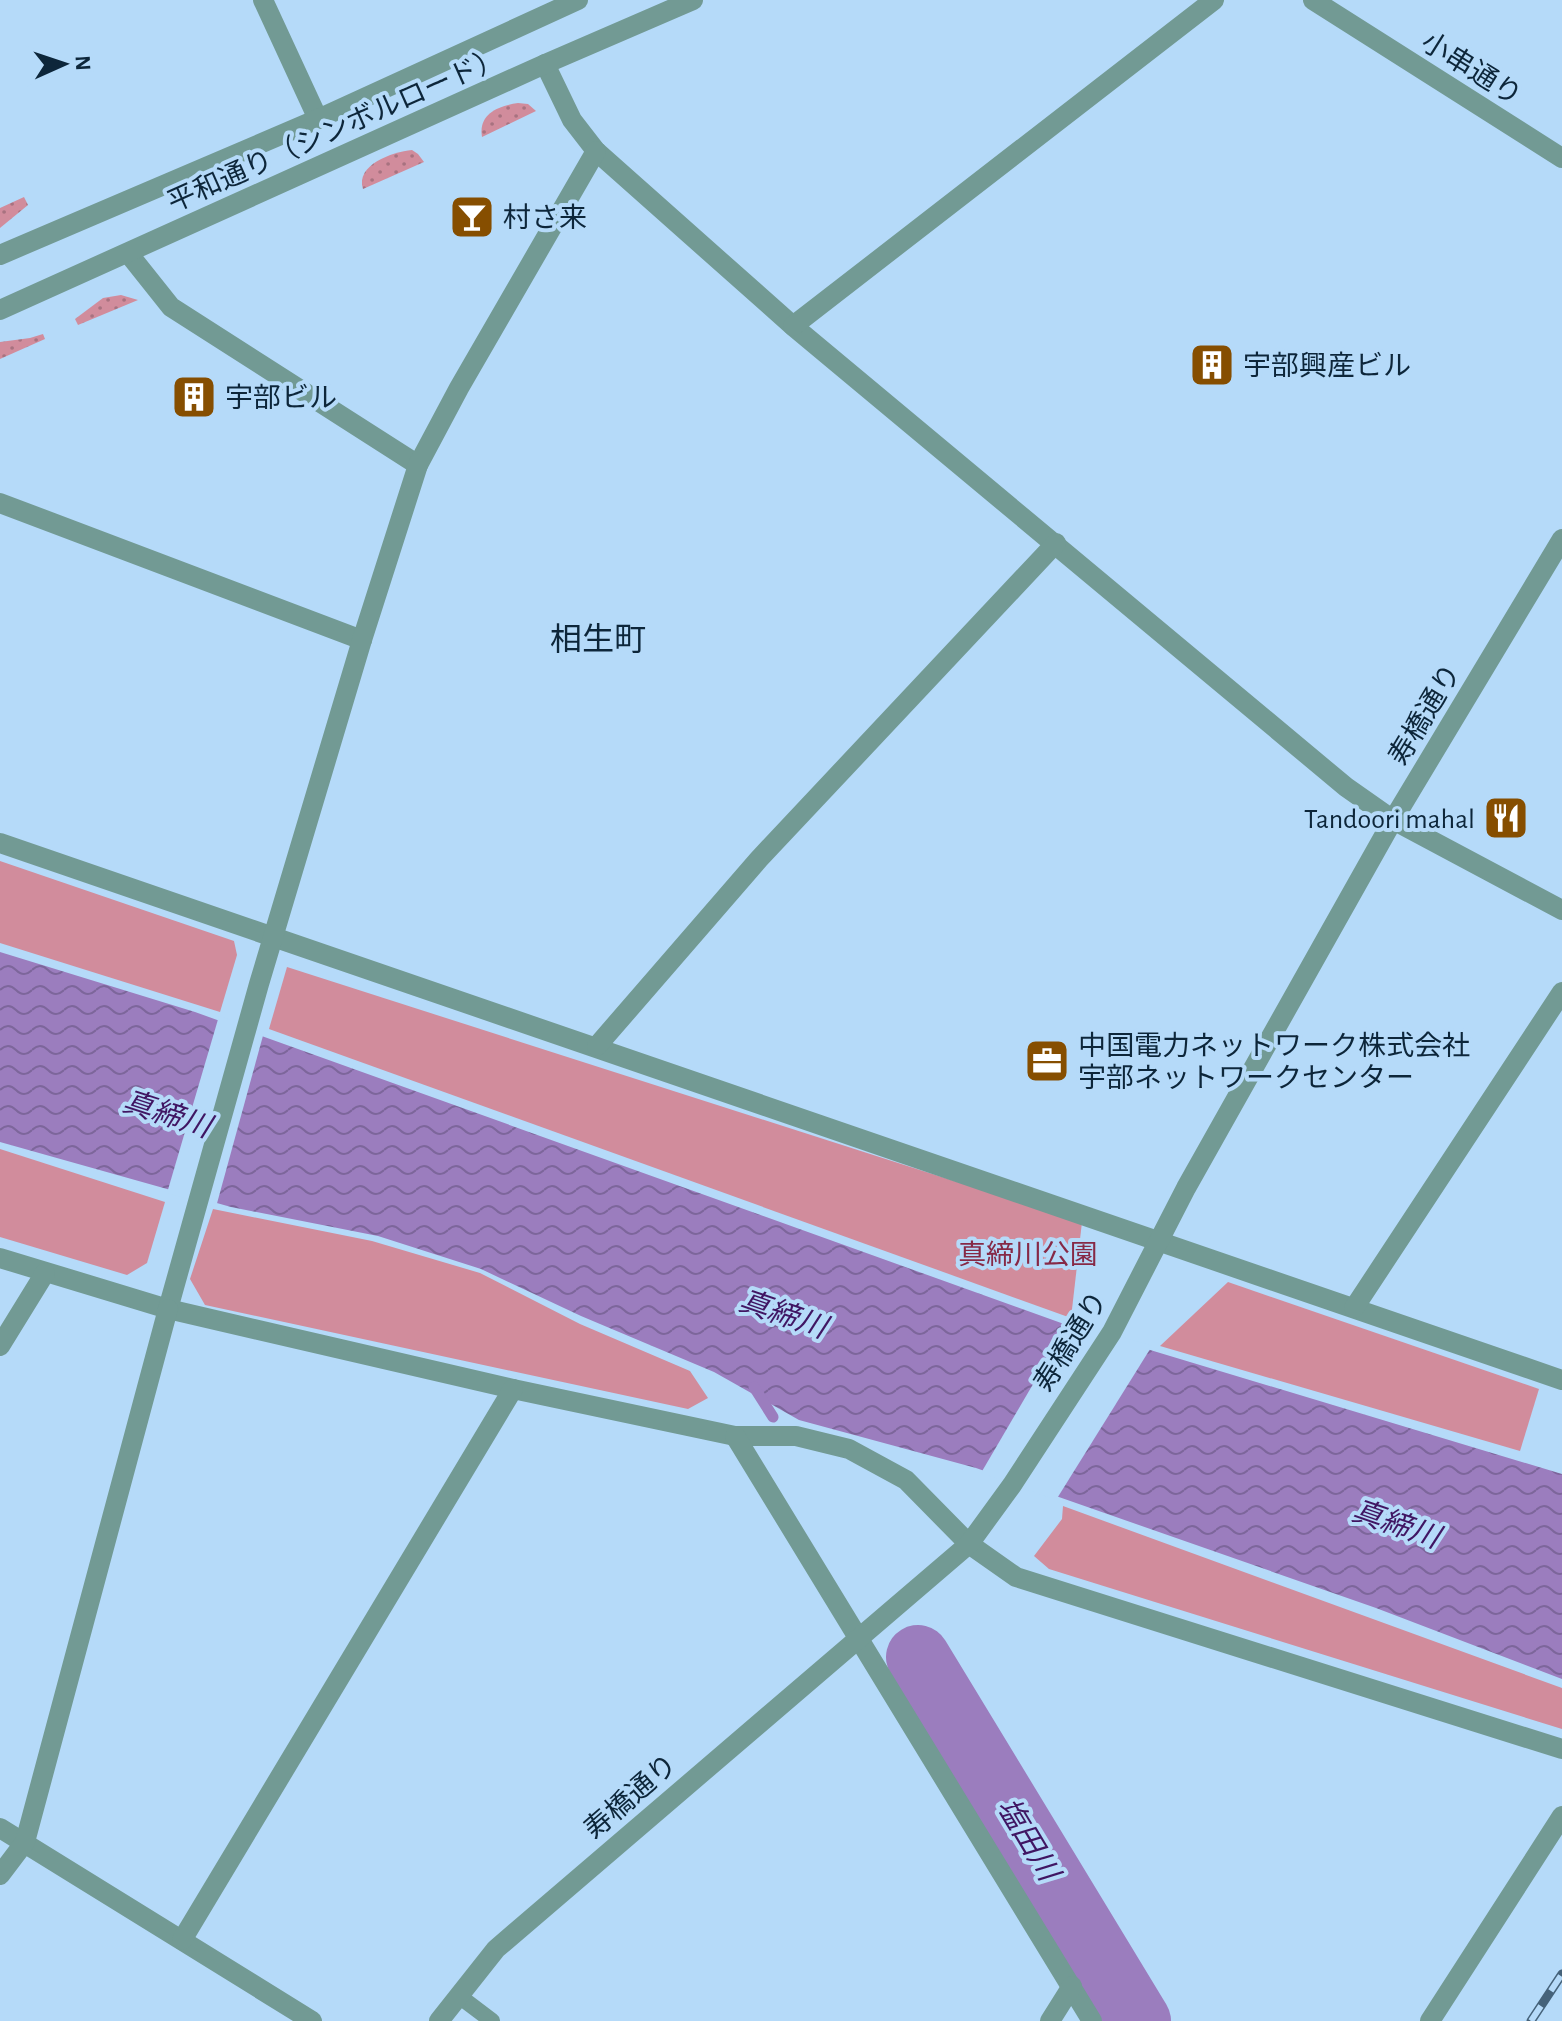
<svg xmlns="http://www.w3.org/2000/svg" width="1562" height="2021" font-family="'Alegreya Sans','Noto Sans JP',sans-serif">
<style>
.grass{fill:url(#grass-dots)}
.park{fill:#d18c9c}
.water{fill:url(#water-waves)}
.pier{fill:#b5daf9}
.lines{fill:none;stroke-linecap:round;stroke-linejoin:round}
.stream{stroke:#9b7dbe;stroke-width:11}
.river{stroke:#9b7dbe;stroke-width:64}
.service{stroke:#729a94;stroke-width:16}
.minor{stroke:#729a94;stroke-width:20}
.tertiary{stroke:#729a94;stroke-width:20}
.rail-casing{stroke:#45627a;stroke-width:9}
.rail{stroke:#b5daf9;stroke-width:6;stroke-dasharray:18;stroke-linecap:butt}
.labels{text-anchor:middle;stroke-width:8;stroke-linejoin:round;paint-order:stroke}
.street-label{font-size:28px;fill:#0d263a;stroke:#b5daf9}
.poi-label{font-size:28px;fill:#0d263a;stroke:#b5daf9;text-anchor:start}
.park-label{font-size:28px;fill:#862946;stroke:#b5daf9}
.water-label{font-size:30px;font-style:italic;fill:#401663;stroke:#b5daf9}
.quarter-label{font-size:32px;fill:#0d263a;stroke:#b5daf9}
</style>
<defs>
<pattern id="grass-dots" width="8" height="8" patternUnits="userSpaceOnUse" patternTransform="scale(2)"><rect width="8" height="8" fill="#d18c9c"/><path d="M2 2h.1M6 6h.1" fill="none" stroke="#a87280" stroke-width="1.8" stroke-linecap="round"/></pattern>
<pattern id="water-waves" width="16" height="10" patternUnits="userSpaceOnUse" patternTransform="scale(2)"><rect width="16" height="10" fill="#9b7dbe"/><path d="M0 5q4-4 8 0t8 0" fill="none" stroke="#7d669b"/></pattern>
</defs>
<rect width="100%" height="100%" fill="#b5daf9"/>
<!-- grass -->
<g class="grass">
<path d="M518,103L528,104L536,111L482,137C478,114 498,106 518,103Z"/>
<path d="M412,150L418,154L424,162L363,189C355,165 392,152 412,150Z"/>
<polygon points="24,197 28,205 0,228 0,208"/>
<polygon points="121,295 138,300 78,325 75,319 103,298"/>
<polygon points="43,334 45,339 0,359 0,342 30,338"/>
</g>
<!-- park -->
<g class="park">
<polygon points="0,861 234,941 237,955 220,1012 0,943"/>
<polygon points="287,967 1082,1222 1071,1318 269,1029"/>
<polygon points="0,1149 165,1202 147,1263 127,1275 0,1237"/>
<polygon points="213,1209 372,1241 480,1273 580,1324 690,1371 708,1398 688,1409 205,1305 190,1279"/>
<polygon points="1228,1282 1539,1389 1520,1451 1160,1346"/>
<polygon points="1063,1506 1562,1688 1562,1729 1049,1569 1034,1556 1062,1519"/>
</g>
<!-- water -->
<polygon class="water" points="0,952 195,1012 1064,1324 1562,1474 1562,1679 1376,1608 976,1468 799,1420 714,1372 581,1316 481,1269 378,1236 231,1207 0,1142"/>
<!-- pier -->
<g class="pier">
<polygon points="219,1016 264,1032 216,1207 167,1193"/>
<polygon points="1070,1321 1152,1346 1056,1500 981,1473"/>
</g>
<g class="lines">
<!-- stream -->
<polyline class="stream" points="754,1387 773,1417"/>
<!-- river -->
<polyline class="river" points="918,1657 1139,2021"/>
<!-- service -->
<polyline class="service" points="459,1996 492,2021"/>
<!-- minor -->
<g class="minor">
<polyline points="263,0 318,119"/>
<polyline points="545,64 572,120 596,151 793,326 1346,787 1393,820 1562,910"/>
<polyline points="128,253 171,307 418,465"/>
<polyline points="793,326 1214,0"/>
<polyline points="0,503 362,640"/>
<polyline points="0,843 1562,1380"/>
<polyline points="597,1046 759,859 1056,543"/>
<polyline points="0,1258 168,1309 513,1389 735,1436 796,1436 849,1449 906,1480 969,1544 1016,1577 1562,1749"/>
<polyline points="1354,1308 1562,992"/>
<polyline points="168,1309 259,984 362,640 418,465 459,388 596,151"/>
<polyline points="0,1346 45,1273"/>
<polyline points="735,1436 1092,2021"/>
<polyline points="0,1828 312,2021"/>
<polyline points="182,1940 513,1389"/>
<polyline points="1050,2021 1072,1986"/>
<polyline points="1430,2021 1562,1816"/>
</g>
<!-- tertiary -->
<g class="tertiary">
<polyline points="1313,0 1562,158"/>
<polyline points="0,255 318,119 578,0"/>
<polyline points="0,310 545,64 693,0"/>
<polyline points="0,1875 25,1842 168,1309"/>
<polyline points="439,2021 496,1949 969,1544 1012,1485 1112,1332 1186,1188 1393,820 1562,539"/>
</g>
<!-- rail casing -->
<g class="rail-casing">
<polyline id="rail" points="1531,2021 1562,1974"/>
</g>
<!-- rail -->
<use href="#rail" class="rail"/>
</g>
<!-- icons -->
<defs>
<g id="bar-square" transform="scale(2.3)"><rect x="-9" y="-9" width="18" height="18" rx="4" fill="#864e00" stroke="#b5daf9"/><path d="M-6-5H6L.8 .8V4.5H3.5V6h-7V4.5H-.8V.8Z" fill="#fff"/></g>
<g id="building-square" transform="scale(2.3)"><rect x="-9" y="-9" width="18" height="18" rx="4" fill="#864e00" stroke="#b5daf9"/><path d="M-4-6H4V6H1V3H-1V6H-4ZM-2.5-4.3h1.7v1.8h-1.7ZM.8-4.3h1.7v1.8H.8ZM-2.5-1h1.7V.8h-1.7ZM.8-1h1.7V.8H.8Z" fill="#fff"/></g>
<g id="restaurant-square" transform="scale(2.3)"><rect x="-9" y="-9" width="18" height="18" rx="4" fill="#864e00" stroke="#b5daf9"/><path d="M-5-6h1v4h1v-4h1v4h1v-4h1v5L-1.5 .5V6h-2V.5L-5-1ZM5-6V6H3V1.5H1.5Q1.5-4 5-6Z" fill="#fff"/></g>
<g id="office-square" transform="scale(2.3)"><rect x="-9" y="-9" width="18" height="18" rx="4" fill="#864e00" stroke="#b5daf9"/><path d="M-6-3h4V-5.5h4V-3h4V5H-6ZM-1-4.5V-3h2v-1.5ZM-6 0V1H6V0Z" fill="#fff"/></g>
</defs>
<g fill-rule="evenodd">
<use href="#bar-square" x="472" y="217"/>
<use href="#building-square" x="1212" y="365"/>
<use href="#building-square" x="194" y="397"/>
<use href="#restaurant-square" x="1506" y="818"/>
<use href="#office-square" x="1047" y="1061"/>
</g>
<g class="labels">
<!-- street labels -->
<g class="street-label">
<text transform="translate(1472 68) rotate(32)" y="10">小串通り</text>
<text transform="translate(335 129) rotate(-24)" y="10">平和通り（シンボルロード）</text>
<text transform="translate(1424 714) rotate(-59)" y="10">寿橋通り</text>
<text transform="translate(1070 1341) rotate(-58)" y="10">寿橋通り</text>
<text transform="translate(630 1796) rotate(-41)" y="10">寿橋通り</text>
</g>
<!-- poi labels -->
<g class="poi-label">
<text x="503" y="227">村さ来</text>
<text x="1243" y="375">宇部興産ビル</text>
<text x="225" y="407">宇部ビル</text>
<text x="1475" y="828" text-anchor="end">Tandoori mahal</text>
<text x="1078" y="1055">中国電力ネットワーク株式会社<tspan x="1078" dy="32">宇部ネットワークセンター</tspan></text>
</g>
<!-- park labels -->
<g class="park-label">
<text x="1028" y="1264">真締川公園</text>
</g>
<!-- water labels -->
<g class="water-label">
<text transform="translate(167 1114) rotate(18)" y="10">真締川</text>
<text transform="translate(783 1314) rotate(19)" y="10">真締川</text>
<text transform="translate(1396 1524) rotate(19)" y="10">真締川</text>
<text transform="translate(1028 1839) rotate(59)" y="10">塩田川</text>
</g>
<!-- quarter labels -->
<g class="quarter-label">
<text x="598" y="650">相生町</text>
</g>
</g>
<!-- north arrow -->
<g transform="translate(64 64) rotate(87)" stroke="#b5daf9" stroke-width="6" paint-order="stroke">
<path d="M0-6L14 30L0 20L-14 30Z" fill="#0d263a"/>
<text y="-12" font-size="22" font-weight="bold" text-anchor="middle" fill="#0d263a">N</text>
</g>
</svg>
